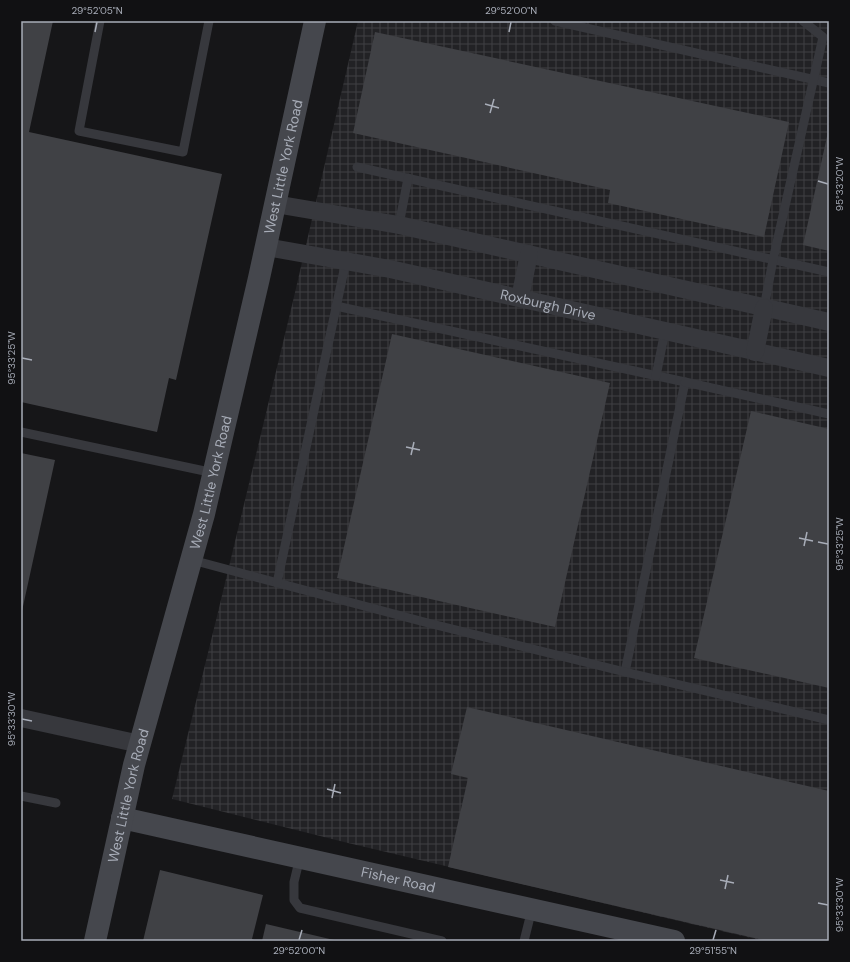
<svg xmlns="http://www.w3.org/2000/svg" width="850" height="962" font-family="'DM Sans',sans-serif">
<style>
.industrial{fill:url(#industrial-grid)}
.building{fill:#404145}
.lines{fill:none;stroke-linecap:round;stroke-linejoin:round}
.lane{stroke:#37383d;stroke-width:9}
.street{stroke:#37383d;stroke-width:18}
.secondary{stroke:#45474d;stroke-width:22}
.ticks{fill:none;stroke:#a8adb8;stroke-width:1.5}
.labels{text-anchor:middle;stroke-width:3;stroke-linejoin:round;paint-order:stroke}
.street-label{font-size:14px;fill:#a8adb8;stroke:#111113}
.neatline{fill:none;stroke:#a8adb8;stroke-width:1.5}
.ticks-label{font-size:10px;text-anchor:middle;fill:#a8adb8}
</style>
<defs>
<pattern id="industrial-grid" width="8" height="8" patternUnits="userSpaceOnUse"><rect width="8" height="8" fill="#222225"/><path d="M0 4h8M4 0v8" fill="none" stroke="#3f3f43"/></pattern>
</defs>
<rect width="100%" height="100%" fill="#161618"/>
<!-- industrial -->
<polygon class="industrial" points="358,21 829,21 829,941 764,941 348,843 172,799 218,612 293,301"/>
<!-- building -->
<g class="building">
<polygon points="21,21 53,21 29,132 222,174 176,380 169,378 157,432 21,402"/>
<polygon points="375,32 789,122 764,237 608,203 610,190 353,133"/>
<polygon points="828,132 829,132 829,251 803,245"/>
<polygon points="392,334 610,383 555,627 337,578"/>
<polygon points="751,411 829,429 829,688 694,658"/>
<polygon points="21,453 55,460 22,611 21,611"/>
<polygon points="467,707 829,791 829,941 767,941 448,867 468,778 451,774"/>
<polygon points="160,870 263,895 252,939 256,941 143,941"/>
<polygon points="266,924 334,940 334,941 262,941"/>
</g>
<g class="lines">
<!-- lane -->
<g class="lane">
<polyline points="100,21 79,131 183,152 209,21"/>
<polyline points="555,21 829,83"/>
<polyline points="357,167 829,272"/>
<polyline points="399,225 408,178"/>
<polyline points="336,306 685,382 625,672"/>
<polyline points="764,308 773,260 823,37 803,21"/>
<polyline points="656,376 665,331"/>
<polyline points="685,382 829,414"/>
<polyline points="21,432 214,473"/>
<polyline points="192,560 428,623 625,672 829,720"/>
<polyline points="277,583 346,261"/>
<polyline points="21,796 56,803"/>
<polyline points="300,857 294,882 294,900 300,908 442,941"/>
<polyline points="524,941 532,909"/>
</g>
<!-- street -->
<g class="street">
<polyline points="275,204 399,225 829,322"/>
<path id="s1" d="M266,247L390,269L829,368"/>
<polyline points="520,298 529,254"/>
<polyline points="755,352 764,308"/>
<polyline points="21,718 140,744"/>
</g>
<!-- secondary -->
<g class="secondary">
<path id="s2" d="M122,818L674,941"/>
<path id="s3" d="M95,941L134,765L204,514L259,278L315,21"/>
</g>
</g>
<!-- ticks -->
<path class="ticks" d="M95,32L97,22M509,32L511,22M485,104L499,108M490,113L494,99M818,181L828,184M22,358L32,360M406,447L420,450M411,455L414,442M799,538L813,541M818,542L828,544M804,546L807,532M22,719L32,721M327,789L341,793M332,798L335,784M720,880L734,883M725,889L728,875M818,903L828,905M299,940L302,930M713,940L716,930"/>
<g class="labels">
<!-- street labels -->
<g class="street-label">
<text dy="5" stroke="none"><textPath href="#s3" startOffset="797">West Little York Road</textPath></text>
<text dy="5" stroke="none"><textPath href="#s1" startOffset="288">Roxburgh Drive</textPath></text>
<text dy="5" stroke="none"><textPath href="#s3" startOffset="473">West Little York Road</textPath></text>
<text dy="5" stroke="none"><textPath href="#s3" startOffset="149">West Little York Road</textPath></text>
<text dy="5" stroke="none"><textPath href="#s2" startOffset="283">Fisher Road</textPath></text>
</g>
</g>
<!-- border -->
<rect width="850" height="962" fill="none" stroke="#111113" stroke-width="44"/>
<rect x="22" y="22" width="806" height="918" class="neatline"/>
<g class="ticks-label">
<text x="97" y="14">29°52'05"N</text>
<text x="511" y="14">29°52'00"N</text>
<text transform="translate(839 184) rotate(-90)" y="4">95°33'20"W</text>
<text transform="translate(11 358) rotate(-90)" y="4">95°33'25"W</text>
<text transform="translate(839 544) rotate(-90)" y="4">95°33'25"W</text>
<text transform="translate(11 719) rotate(-90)" y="4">95°33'30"W</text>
<text transform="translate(839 905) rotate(-90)" y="4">95°33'30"W</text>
<text x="299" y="954">29°52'00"N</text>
<text x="713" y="954">29°51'55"N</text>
</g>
</svg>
